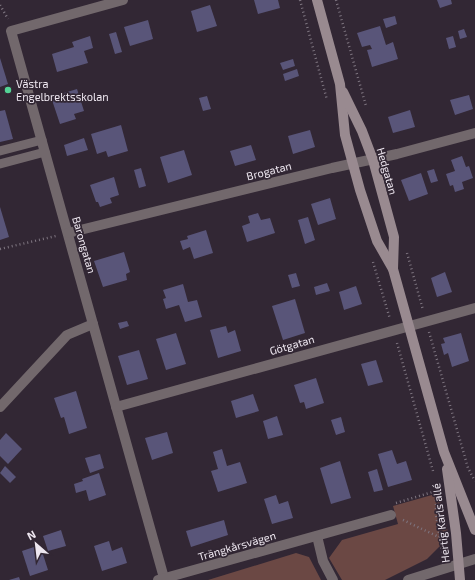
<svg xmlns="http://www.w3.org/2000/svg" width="475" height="580" font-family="'Exo 2',sans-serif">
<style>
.green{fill:#6b4844}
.building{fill:#595579}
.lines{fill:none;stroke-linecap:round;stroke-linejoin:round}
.path{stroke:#7f7681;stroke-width:2.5;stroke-dasharray:1 3;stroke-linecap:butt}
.lane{stroke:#72686c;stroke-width:9}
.street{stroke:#72686c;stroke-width:10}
.secondary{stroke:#998a90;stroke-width:10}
.poi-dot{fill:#53d396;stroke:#322734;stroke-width:1.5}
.labels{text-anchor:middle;stroke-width:3.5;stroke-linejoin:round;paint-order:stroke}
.poi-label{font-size:11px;fill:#eee7f0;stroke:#322734;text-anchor:start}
.street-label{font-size:11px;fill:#eee7f0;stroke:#322734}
</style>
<rect width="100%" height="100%" fill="#322734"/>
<!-- green -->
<g class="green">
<polygon points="439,493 449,537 427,559 385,580 342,580 329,558 342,540 398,524 393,506"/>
<polygon points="296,553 309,557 321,580 208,580"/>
</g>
<!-- building -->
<g class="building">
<polygon points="254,0 278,0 280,8 258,14"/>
<polygon points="437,0 451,0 452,4 440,8"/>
<polygon points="210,5 217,26 197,32 191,11"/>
<polygon points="395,16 397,24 386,28 383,19"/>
<polygon points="148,20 153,39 130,46 124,27"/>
<polygon points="380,26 386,45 393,42 398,59 372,67 367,50 372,49 370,45 362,47 357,33"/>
<polygon points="464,29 467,37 460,39 458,31"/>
<polygon points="116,32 122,52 115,54 109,34"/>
<polygon points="90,36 93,48 84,51 88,63 57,72 52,54 74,47 72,42"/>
<polygon points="453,36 456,47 449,49 446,38"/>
<polygon points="0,58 8,84 0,87"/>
<polygon points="293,59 295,66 283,70 280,63"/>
<polygon points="297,69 299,76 285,81 283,74"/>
<polygon points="77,89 84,111 74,114 76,119 60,124 51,97"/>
<polygon points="469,95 473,109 455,115 450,100"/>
<polygon points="207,96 211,109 203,111 199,98"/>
<polygon points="5,110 13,139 0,142 0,111"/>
<polygon points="410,110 415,127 393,133 388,117"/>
<polygon points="121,125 128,151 108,157 106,151 97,154 91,134"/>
<polygon points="310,130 315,147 293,154 288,136"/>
<polygon points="84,138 88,150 67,156 64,145"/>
<polygon points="251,145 256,160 235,166 230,151"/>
<polygon points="184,150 192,175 168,183 160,157"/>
<polygon points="462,156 466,167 469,166 473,178 462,182 464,189 455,192 453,185 450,186 446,174 455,171 451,160"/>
<polygon points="141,168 146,186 139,188 134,170"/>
<polygon points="434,169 438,181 431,183 427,171"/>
<polygon points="421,173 428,194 409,201 401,180"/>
<polygon points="114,177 119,195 110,198 112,203 100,207 98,202 96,202 90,185"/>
<polygon points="330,198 336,219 318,225 311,204"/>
<polygon points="0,207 9,237 0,240"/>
<polygon points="258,213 261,220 270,218 275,233 247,242 242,226 250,223 248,216"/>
<polygon points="308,217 315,240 305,244 298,220"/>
<polygon points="206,230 213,253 194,259 190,247 183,250 180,241 188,239 187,236"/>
<polygon points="124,252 130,272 126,274 127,280 103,287 94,261"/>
<polygon points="445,272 452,292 437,297 431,278"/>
<polygon points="296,273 300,286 292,288 288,275"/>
<polygon points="327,283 330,291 316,295 314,287"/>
<polygon points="183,284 188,302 197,300 202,317 185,322 179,305 166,309 163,299 166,298 163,290"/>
<polygon points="356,286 362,304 344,310 339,292"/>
<polygon points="295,299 305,333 283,340 272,306"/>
<polygon points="127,321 129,326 120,329 118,323"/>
<polygon points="226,326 228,333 235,330 241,351 218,358 210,330"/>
<polygon points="176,333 186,364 166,370 156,339"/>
<polygon points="461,333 469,361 452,367 448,353 444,355 441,344 445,343 443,338"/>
<polygon points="139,350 148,379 127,385 118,356"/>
<polygon points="376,360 383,382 368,386 361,364"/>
<polygon points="316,378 324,403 306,409 304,402 300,403 294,385"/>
<polygon points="76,391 87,428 69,434 64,417 61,418 54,398"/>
<polygon points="253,394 259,411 236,418 231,401"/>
<polygon points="277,416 283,435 268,439 263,421"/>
<polygon points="341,417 345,432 336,435 331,420"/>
<polygon points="167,432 173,453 152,460 145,438"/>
<polygon points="6,433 22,449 8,464 0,456 0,440"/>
<polygon points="222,449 227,466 240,462 247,483 218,492 211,471 218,469 213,452"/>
<polygon points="392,450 397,464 406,461 412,480 388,487 378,454"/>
<polygon points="100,454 104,468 90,473 85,458"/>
<polygon points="340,461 351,498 331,504 320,468"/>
<polygon points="5,466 16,477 10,483 0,473"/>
<polygon points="377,469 383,490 374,492 368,472"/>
<polygon points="99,473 106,495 89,501 86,490 76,493 74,484 83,481 82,479"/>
<polygon points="276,495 279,504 288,501 293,518 272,524 264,499"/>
<polygon points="224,520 228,535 191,547 186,531"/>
<polygon points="61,530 66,546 48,551 43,536"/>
<polygon points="109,541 112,551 122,547 127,563 102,571 94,546"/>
<polygon points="40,545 48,570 30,576 22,551"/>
<polygon points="19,577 20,580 9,580"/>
</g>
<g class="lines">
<!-- path -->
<g class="path">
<polyline points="300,0 327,100"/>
<polyline points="336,0 366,106"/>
<polyline points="0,5 8,19"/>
<polyline points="0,249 56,236"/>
<polyline points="407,253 423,310"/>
<polyline points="373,262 390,319"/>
<polyline points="429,332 468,468 475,481"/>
<polyline points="397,343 433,471"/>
<polyline points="436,492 436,515 443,556"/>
<polyline points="396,503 436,491"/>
<polyline points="403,520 441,538"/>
</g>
<!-- lane -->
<g class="lane">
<polyline points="0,151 42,140"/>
<polyline points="0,164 45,152"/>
</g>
<!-- street -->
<g class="street">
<polyline points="123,0 11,31 164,578"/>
<polyline points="68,233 332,168 397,154 475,133"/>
<polyline points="0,407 67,335 93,324"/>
<polyline points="116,407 475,308"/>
<polyline points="317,536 323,561 333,580"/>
<polyline points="158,580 391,515"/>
<polyline points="408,580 475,559"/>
</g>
<!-- secondary -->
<g class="secondary">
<polyline points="317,0 340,84 345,135 360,190 377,241 393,269 444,452 475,530"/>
<polyline points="343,92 362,131 373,160 394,237 393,269"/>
<polyline points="447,469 456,533 460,580"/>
</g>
</g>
<!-- markers -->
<circle class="poi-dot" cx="8" cy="90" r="4"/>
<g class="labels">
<!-- poi labels -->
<g class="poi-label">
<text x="16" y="88">Västra<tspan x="16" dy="13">Engelbrektsskolan</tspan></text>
</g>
<!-- street labels -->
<g class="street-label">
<text transform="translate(269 171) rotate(-14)" y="4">Brogatan</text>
<text transform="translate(387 171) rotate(74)" y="4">Hedgatan</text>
<text transform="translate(84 245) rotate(74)" y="4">Barongatan</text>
<text transform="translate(292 345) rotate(-16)" y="4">Götgatan</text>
<text transform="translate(441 523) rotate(-97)" y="4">Hertig Karls allé</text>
<text transform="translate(237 546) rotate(-16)" y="4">Trängkårsvägen</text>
</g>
</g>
<!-- north arrow -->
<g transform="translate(36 544) rotate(332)" stroke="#322734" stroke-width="3" paint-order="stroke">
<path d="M0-3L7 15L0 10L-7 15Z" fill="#eee7f0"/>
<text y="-6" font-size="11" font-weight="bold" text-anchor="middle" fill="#eee7f0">N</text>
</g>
</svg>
